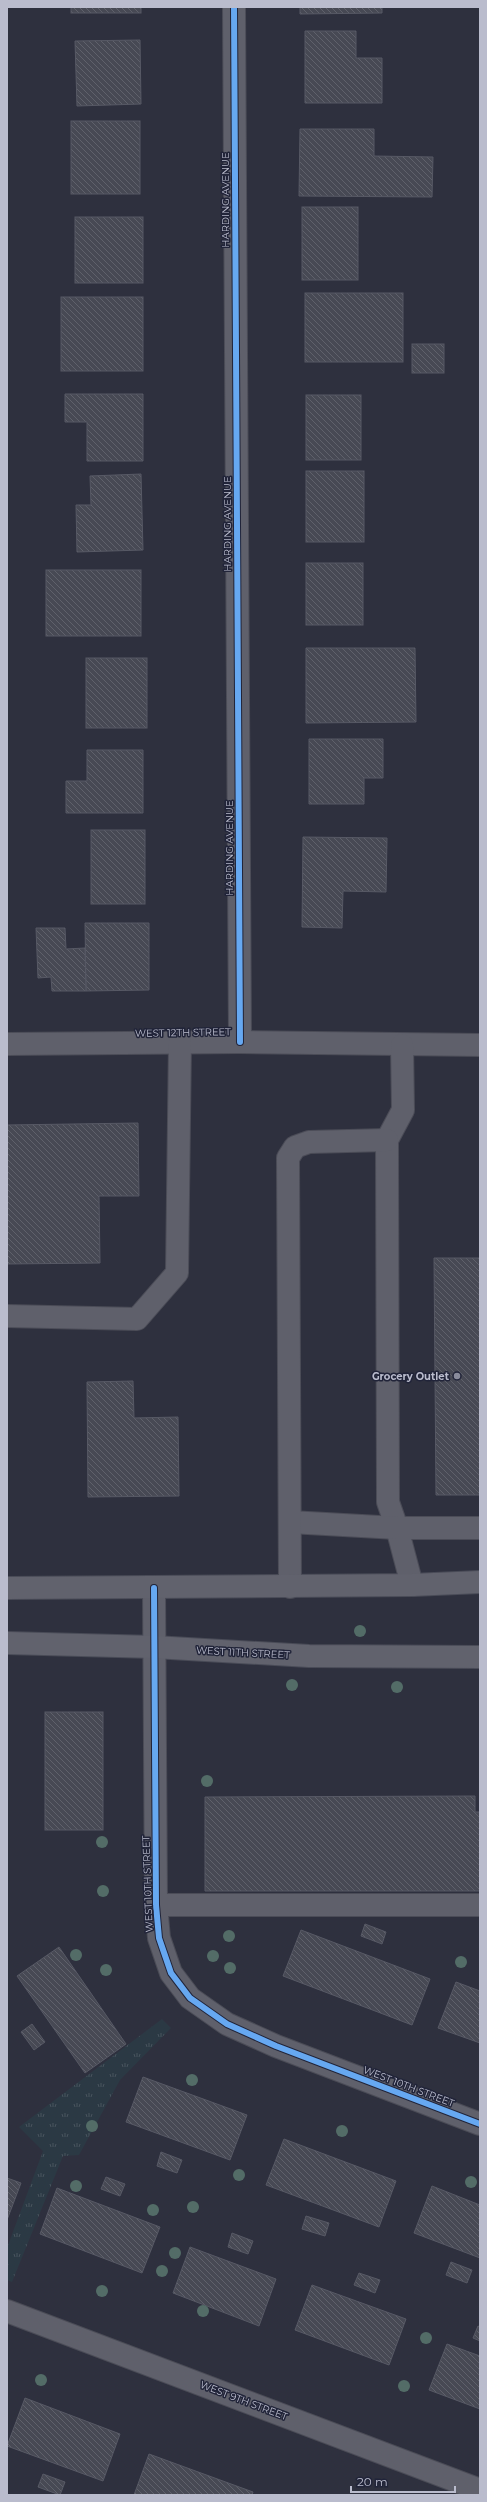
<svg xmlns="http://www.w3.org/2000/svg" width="487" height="2502" font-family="Montserrat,sans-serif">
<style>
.park{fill:url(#park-tufts)}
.building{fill:url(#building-back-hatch);stroke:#575965}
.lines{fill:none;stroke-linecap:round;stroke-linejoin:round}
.minor-casing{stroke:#4b4c57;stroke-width:24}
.major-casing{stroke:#494b57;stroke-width:24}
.minor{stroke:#5f606b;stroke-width:22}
.major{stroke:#61626d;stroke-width:22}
.cycleway-casing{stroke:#212439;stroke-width:8}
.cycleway{stroke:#66a8f1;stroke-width:6}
.tree{fill:#536c67}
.poi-dot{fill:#898b9b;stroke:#212439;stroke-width:1.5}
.labels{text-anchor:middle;stroke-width:3;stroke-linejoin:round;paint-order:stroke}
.street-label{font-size:10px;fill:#babccd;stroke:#212439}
.poi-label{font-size:10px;font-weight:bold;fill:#babccd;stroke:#212439;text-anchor:end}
</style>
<defs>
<pattern id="park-tufts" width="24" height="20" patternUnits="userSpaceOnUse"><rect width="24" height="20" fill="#2b3944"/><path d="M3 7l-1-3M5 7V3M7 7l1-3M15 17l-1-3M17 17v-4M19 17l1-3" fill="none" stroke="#48545e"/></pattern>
<pattern id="building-back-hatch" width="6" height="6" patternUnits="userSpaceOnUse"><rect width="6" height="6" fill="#474954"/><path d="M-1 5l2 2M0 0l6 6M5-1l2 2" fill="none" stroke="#5f616b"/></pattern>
</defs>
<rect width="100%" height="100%" fill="#2e303e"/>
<!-- park -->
<polygon class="park" points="162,2019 171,2028 120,2080 79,2155 63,2156 12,2282 7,2280 7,2248 43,2151 19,2127"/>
<!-- building -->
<g class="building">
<rect x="71" y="7" width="70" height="6"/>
<polygon points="300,7 382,7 382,13 300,14"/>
<polygon points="305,31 356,31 356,58 382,58 382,103 305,103"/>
<polygon points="140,40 141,104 77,106 75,41"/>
<rect x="71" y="121" width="69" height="73"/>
<polygon points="300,129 374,129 374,156 433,157 432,197 299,196"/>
<rect x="302" y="207" width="56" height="73"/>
<rect x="75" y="217" width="68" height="66"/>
<rect x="305" y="293" width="98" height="69"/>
<rect x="61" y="297" width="82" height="74"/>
<rect x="412" y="344" width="32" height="29"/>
<polygon points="65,394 143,394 143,461 87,461 87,422 65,422"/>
<rect x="306" y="395" width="55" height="65"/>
<rect x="306" y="471" width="58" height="71"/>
<polygon points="141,474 143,550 77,552 76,505 91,505 90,476"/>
<rect x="306" y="563" width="57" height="62"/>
<rect x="46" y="570" width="95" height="66"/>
<polygon points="306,648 415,648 416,722 306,723"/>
<rect x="86" y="658" width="61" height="70"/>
<polygon points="309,739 383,739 383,778 364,778 364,804 309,804"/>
<polygon points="87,750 143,750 143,813 66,813 66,781 87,781"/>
<rect x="91" y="830" width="54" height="74"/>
<polygon points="303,837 387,838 386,892 343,891 342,928 302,927"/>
<polygon points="85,923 149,923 149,990 86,991"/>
<polygon points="36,928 65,928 66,949 85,948 86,991 52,991 51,977 38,978"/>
<polygon points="138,1123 139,1196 99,1196 100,1263 7,1264 7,1125"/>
<polygon points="434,1258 480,1258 480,1495 436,1495"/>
<polygon points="133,1381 134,1418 178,1417 179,1496 88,1497 87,1382"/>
<rect x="45" y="1712" width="58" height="118"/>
<polygon points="475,1796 475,1812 480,1812 480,1891 205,1891 205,1797"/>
<polygon points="365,1924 386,1932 382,1944 361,1936"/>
<polygon points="301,1930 430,1979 412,2025 283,1976"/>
<polygon points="59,1947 126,2044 85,2073 17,1976"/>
<polygon points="456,1982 480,1991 480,2043 438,2028"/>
<polygon points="32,2024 45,2042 34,2050 21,2032"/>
<polygon points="143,2077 247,2115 230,2160 126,2122"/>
<polygon points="284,2139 396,2181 379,2227 266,2185"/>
<polygon points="161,2152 182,2160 177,2173 157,2166"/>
<polygon points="106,2177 125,2184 120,2196 101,2189"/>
<polygon points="7,2178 21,2183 7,2220"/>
<polygon points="432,2186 480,2205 480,2258 414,2233"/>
<polygon points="57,2188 160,2227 142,2273 40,2234"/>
<polygon points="306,2216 329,2223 325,2236 302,2229"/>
<polygon points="232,2233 253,2241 248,2254 228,2247"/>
<polygon points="190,2247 276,2279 259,2326 173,2293"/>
<polygon points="451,2262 472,2270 467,2283 446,2275"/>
<polygon points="359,2273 380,2280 375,2293 354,2285"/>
<polygon points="312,2285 406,2319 389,2365 295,2330"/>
<polygon points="478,2326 480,2327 480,2341 473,2338"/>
<polygon points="447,2344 480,2356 480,2409 429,2390"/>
<polygon points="25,2398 120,2434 103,2481 7,2446"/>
<polygon points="149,2454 253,2492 252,2495 134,2495"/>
<polygon points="43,2474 65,2482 60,2495 38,2487"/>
</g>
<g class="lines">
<!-- minor casing -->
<g class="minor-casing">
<g id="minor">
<polyline points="234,7 240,1042"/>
<polyline points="7,1044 240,1042 480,1045"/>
<polyline points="402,1045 403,1110 387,1140 388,1502 397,1528 412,1585"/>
<polyline points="7,1316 137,1319 177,1273 180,1042"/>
<polyline points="290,1522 397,1528 480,1528"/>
<polyline points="290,1587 288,1158 295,1147 309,1142 387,1140"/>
<polyline points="154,1588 156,1905 159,1938 171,1973 190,1998 227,2024 276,2046 480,2124"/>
<polyline points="156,1905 480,1905"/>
<polyline points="7,2311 480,2490"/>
</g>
</g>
<!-- major casing -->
<g class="major-casing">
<g id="major">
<polyline points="7,1588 412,1585 480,1582"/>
<polyline points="7,1643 154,1647 309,1656 480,1657"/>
</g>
</g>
<!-- minor -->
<use href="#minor" class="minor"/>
<!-- major -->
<use href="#major" class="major"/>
<!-- cycleway casing -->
<g class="cycleway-casing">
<g id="cycleway">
<polyline points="234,7 240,1042"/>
<polyline points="154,1588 156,1905 159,1938 171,1973 190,1998 227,2024 276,2046 480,2124"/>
</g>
</g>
<!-- cycleway -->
<use href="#cycleway" class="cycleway"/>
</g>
<!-- trees -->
<g class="tree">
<circle cx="360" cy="1631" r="6"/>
<circle cx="292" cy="1685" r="6"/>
<circle cx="397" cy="1687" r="6"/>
<circle cx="207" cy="1781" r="6"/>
<circle cx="102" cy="1842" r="6"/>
<circle cx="103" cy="1891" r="6"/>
<circle cx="229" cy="1936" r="6"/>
<circle cx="76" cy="1955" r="6"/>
<circle cx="213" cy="1956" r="6"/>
<circle cx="461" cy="1962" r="6"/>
<circle cx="230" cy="1968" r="6"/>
<circle cx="106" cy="1970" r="6"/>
<circle cx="192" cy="2080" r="6"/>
<circle cx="92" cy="2126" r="6"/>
<circle cx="342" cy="2131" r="6"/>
<circle cx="239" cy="2175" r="6"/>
<circle cx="471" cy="2182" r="6"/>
<circle cx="76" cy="2186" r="6"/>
<circle cx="193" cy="2207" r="6"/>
<circle cx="153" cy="2210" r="6"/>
<circle cx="175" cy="2253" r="6"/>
<circle cx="162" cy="2271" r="6"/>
<circle cx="102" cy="2291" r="6"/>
<circle cx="203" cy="2311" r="6"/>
<circle cx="426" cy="2338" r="6"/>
<circle cx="41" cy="2380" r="6"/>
<circle cx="404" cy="2386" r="6"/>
</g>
<!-- markers -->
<circle class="poi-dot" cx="457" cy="1376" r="4"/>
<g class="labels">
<!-- street labels -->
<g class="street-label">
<text transform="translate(225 200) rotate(-90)" y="4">HARDING AVENUE</text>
<text transform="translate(227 524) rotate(-90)" y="4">HARDING AVENUE</text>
<text transform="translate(229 848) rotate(-90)" y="4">HARDING AVENUE</text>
<text transform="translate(183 1032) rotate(-1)" y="4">WEST 12TH STREET</text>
<text transform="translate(243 1652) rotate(3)" y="4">WEST 11TH STREET</text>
<text transform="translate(147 1884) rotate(-92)" y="4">WEST 10TH STREET</text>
<text transform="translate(409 2086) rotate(21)" y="4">WEST 10TH STREET</text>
<text transform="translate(244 2400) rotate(21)" y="4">WEST 9TH STREET</text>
</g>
<!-- poi labels -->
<g class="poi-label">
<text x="449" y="1380">Grocery Outlet</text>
</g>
</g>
<!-- border -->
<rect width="487" height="2502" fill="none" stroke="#babccd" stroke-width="16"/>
<!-- scale -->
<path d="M351 2486v6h104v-6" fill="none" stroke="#babccd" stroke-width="2"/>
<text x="357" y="2486" font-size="12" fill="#babccd" stroke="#212439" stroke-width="3" paint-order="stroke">20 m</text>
</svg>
